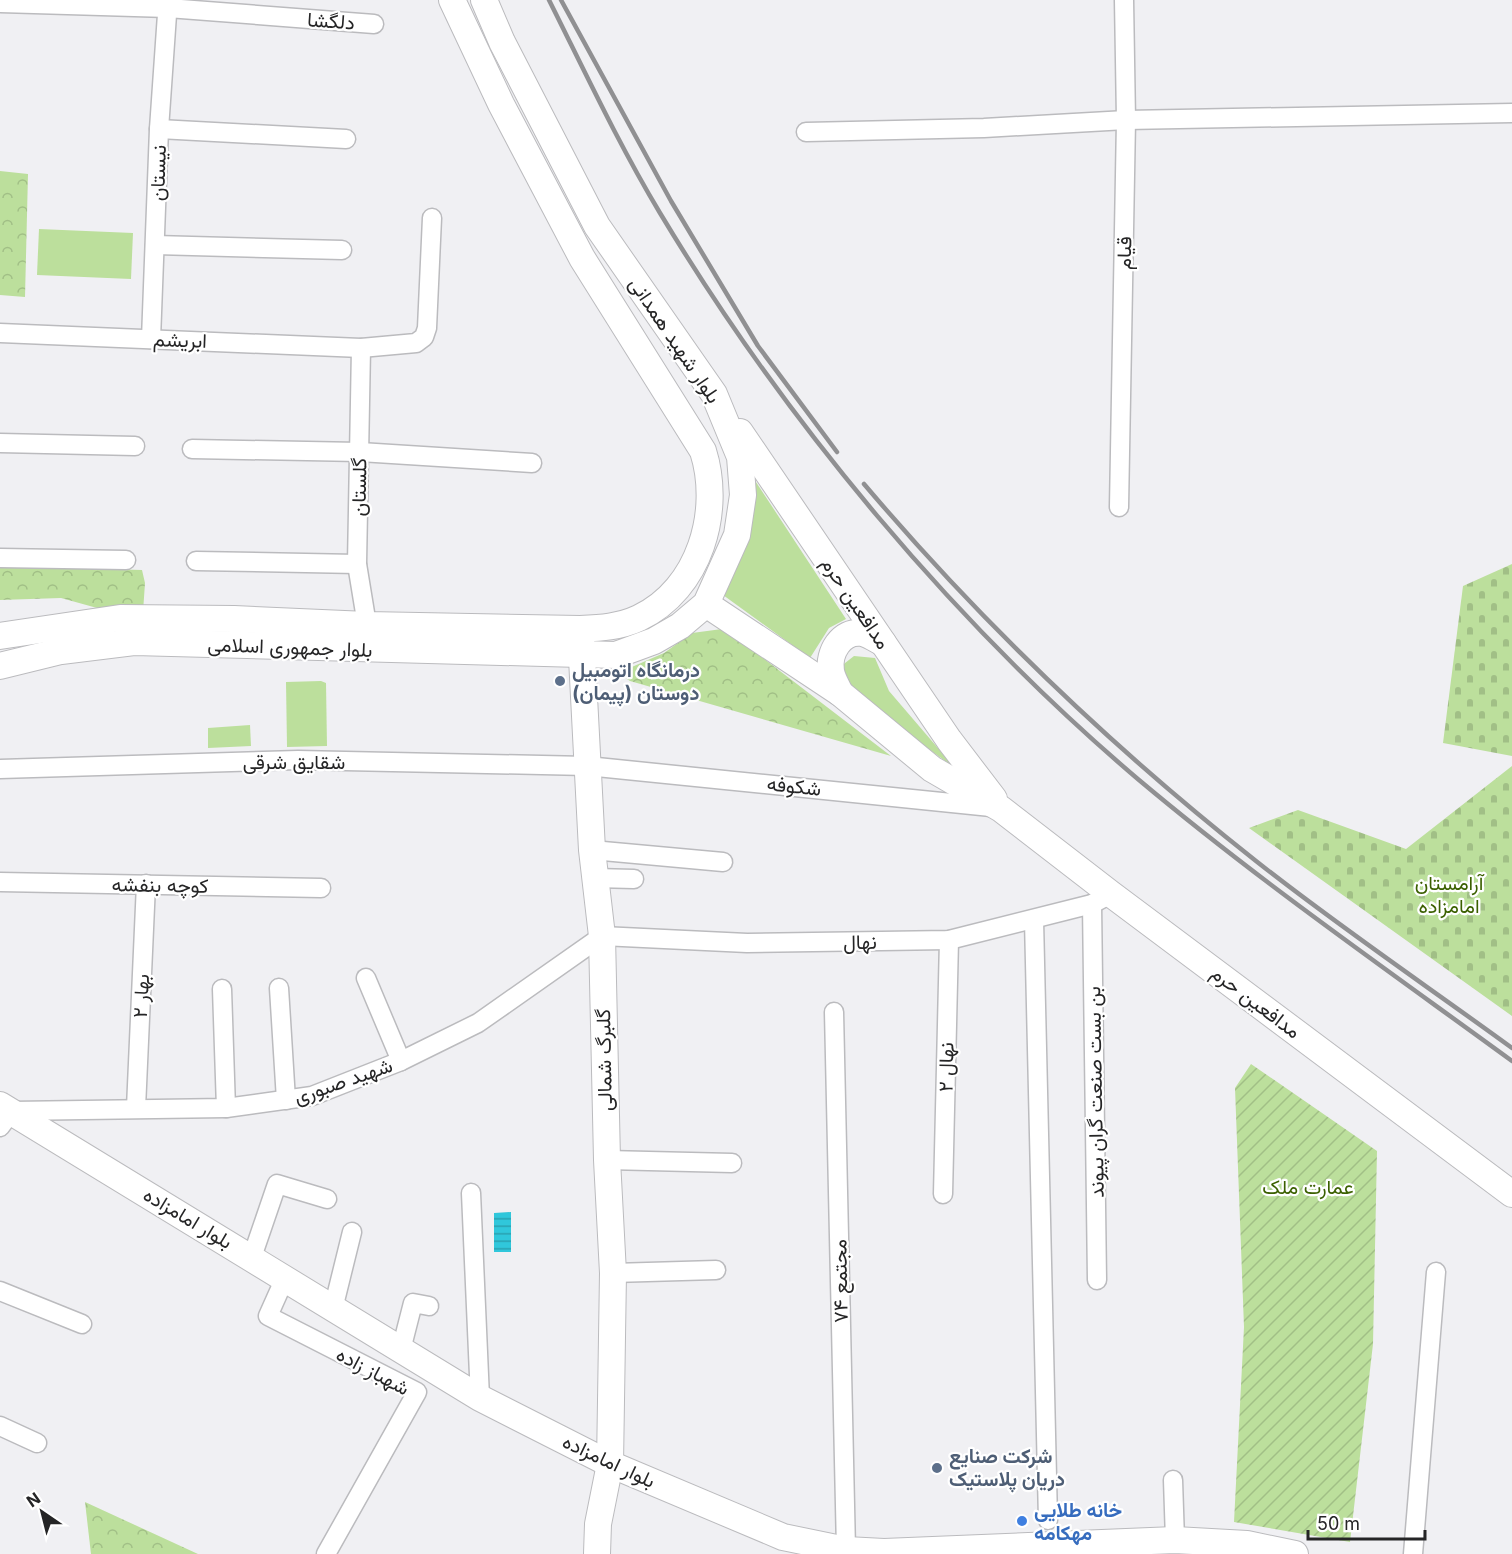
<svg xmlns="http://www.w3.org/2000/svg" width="1512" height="1554" font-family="Inter,Vazirmatn,sans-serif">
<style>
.grass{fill:#bcdf9c}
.cemetery{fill:url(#cemetery-stones)}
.park{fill:url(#park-crowns)}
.garden{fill:url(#garden-furrows)}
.water{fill:url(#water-rules)}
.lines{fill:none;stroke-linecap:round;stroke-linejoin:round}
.street-casing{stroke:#bbbbbe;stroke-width:21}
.secondary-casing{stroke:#bbbbbe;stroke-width:28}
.street{stroke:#fff;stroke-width:18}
.secondary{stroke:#fff;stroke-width:26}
.rail{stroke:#909092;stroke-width:4.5}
.service-dot{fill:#5c6f8a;stroke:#fff;stroke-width:2}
.shop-dot{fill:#3f7fe0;stroke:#fff;stroke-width:2}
.labels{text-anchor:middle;stroke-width:4.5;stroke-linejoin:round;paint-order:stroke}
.street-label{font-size:20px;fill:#252526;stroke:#fff}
.service-label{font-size:20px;font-weight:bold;fill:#4e5e75;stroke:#fff;text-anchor:start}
.park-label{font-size:20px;fill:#3b6000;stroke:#fff}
.shop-label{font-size:20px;font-weight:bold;fill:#366cbe;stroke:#fff;text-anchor:start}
</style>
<defs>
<pattern id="cemetery-stones" width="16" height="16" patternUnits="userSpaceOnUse" patternTransform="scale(1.5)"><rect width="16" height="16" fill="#bcdf9c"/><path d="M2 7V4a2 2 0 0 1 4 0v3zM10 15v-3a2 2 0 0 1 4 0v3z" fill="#a1bf86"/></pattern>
<pattern id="park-crowns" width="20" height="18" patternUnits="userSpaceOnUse" patternTransform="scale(1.5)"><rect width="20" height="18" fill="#bcdf9c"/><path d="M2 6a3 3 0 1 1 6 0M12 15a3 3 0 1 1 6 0" fill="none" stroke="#a1bf86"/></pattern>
<pattern id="garden-furrows" width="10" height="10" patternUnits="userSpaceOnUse" patternTransform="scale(1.5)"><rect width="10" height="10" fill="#bcdf9c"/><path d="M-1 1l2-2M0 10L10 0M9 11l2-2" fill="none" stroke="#a1bf86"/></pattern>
<pattern id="water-rules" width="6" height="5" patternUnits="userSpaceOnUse" patternTransform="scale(1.5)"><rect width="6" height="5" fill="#30c7db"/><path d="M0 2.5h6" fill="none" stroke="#29a1b1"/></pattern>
</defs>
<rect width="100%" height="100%" fill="#f0f0f3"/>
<!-- grass -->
<g class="grass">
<polygon points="39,229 133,233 131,279 37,275"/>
<polygon points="752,476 846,619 829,628 810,658 723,595"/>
<polygon points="854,656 875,658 889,691 955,768 880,714 851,689 840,667"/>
<polygon points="321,681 326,683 327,746 287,747 286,682"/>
<polygon points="250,725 251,746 208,748 208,728"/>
</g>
<!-- cemetery -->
<g class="cemetery">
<polygon points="1512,564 1512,756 1443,743 1463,586"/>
<polygon points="1512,766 1512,1016 1249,828 1298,810 1406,849"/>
</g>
<!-- park -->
<g class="park">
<polygon points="0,171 28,174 25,297 0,295"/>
<polygon points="0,566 142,570 145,583 143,612 108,611 61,598 0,600"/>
<polygon points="722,629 737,638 891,756 630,681 618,673 664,653 692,633"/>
<polygon points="85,1502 198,1554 91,1554"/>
</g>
<!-- garden -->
<polygon class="garden" points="1251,1064 1377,1151 1373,1344 1350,1542 1234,1522 1244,1327 1235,1088"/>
<!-- water -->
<polygon class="water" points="511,1212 511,1252 494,1252 494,1213"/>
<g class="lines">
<!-- street casing -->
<g class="street-casing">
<g id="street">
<polyline points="0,3 168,8 374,24"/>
<polyline points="159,129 346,139"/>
<polyline points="806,132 984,128 1126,120 1512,113"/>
<polyline points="155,245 342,250"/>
<polyline points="0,333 361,348 416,343 424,337 427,328 432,218"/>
<polyline points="151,339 159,129 168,0"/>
<polyline points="361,348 357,564 367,625"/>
<polyline points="0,443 135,446"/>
<polyline points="192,449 360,452 532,463"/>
<polyline points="1119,507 1126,120 1124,0"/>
<polyline points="0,558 126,560"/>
<polyline points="196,561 357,564"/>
<polyline points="0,769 298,760 587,766 991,807"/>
<polyline points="592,850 723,862"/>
<polyline points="595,878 634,879"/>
<polyline points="0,882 321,888"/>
<polyline points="1092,904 1097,1280"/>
<polyline points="1034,920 1048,1520"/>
<polyline points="366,978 401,1061"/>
<polyline points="279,988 286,1100"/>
<polyline points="222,989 226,1108"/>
<polyline points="834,1012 846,1550"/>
<polyline points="136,1108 146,884"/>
<polyline points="0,1127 12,1111 226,1108 312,1096 401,1061 478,1023 602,936 747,943 949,940 1092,904 1111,894"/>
<polyline points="607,1160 732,1163"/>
<polyline points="471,1193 480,1398"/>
<polyline points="943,1194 949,940"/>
<polyline points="252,1257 277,1184 327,1199"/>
<polyline points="613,1273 716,1270"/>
<polyline points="285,1278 268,1316 417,1392 326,1554"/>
<polyline points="0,1291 82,1324"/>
<polyline points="333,1309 352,1232"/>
<polyline points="401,1350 413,1303 429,1306"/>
<polyline points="0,1426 37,1443"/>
<polyline points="1173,1480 1175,1540"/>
<polyline points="1413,1554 1436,1272"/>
</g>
</g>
<!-- secondary casing -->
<g class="secondary-casing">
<g id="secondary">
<polyline points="740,432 949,740 994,799"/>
<polyline points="706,604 840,693 932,769 1001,809 1111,894 1512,1194"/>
<path d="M0,636L120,618L234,619L367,625L580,629C600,628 620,627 639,618C700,589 722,511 703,451L582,258L501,104L452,0"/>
<polyline points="581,639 592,850 602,936 607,1160 613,1273 610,1464 598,1524 597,1554"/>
<polyline points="0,666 61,651 134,642 616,655 654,641 680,626 706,604 737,535 743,495 740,457 714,394 597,226 502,42 484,0"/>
<path d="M840,693C837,686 832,678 831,671C828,653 841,630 862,633C868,634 877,640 883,643"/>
<polyline points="0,1105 480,1398 610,1464 783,1537 846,1550 884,1552 1175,1540 1247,1544 1295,1554"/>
</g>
</g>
<!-- street -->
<use href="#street" class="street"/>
<!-- secondary -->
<use href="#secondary" class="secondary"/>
<!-- rail -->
<g class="rail">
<path d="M549,0C585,72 619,145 660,213C785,421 954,623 1139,780C1258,880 1386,969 1512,1061"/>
<polyline points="561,0 671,201 758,346 837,452"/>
<path d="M864,484C981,622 1114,749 1256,861C1338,926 1427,986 1512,1048"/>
</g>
</g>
<!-- markers -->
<g class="service-dot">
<circle cx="560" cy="681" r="6"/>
<circle cx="937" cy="1468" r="6"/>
</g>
<circle class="shop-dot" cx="1022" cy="1521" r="6"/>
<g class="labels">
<!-- street labels -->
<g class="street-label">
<text transform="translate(331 21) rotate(4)" y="7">دلگشا</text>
<text transform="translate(158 173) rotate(-88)" y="7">نیستان</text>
<text transform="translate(1124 253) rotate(-89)" y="7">قیام</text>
<text transform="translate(180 340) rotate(2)" y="7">ابریشم</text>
<text transform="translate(675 340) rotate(56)" y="7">بلوار شهید همدانی</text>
<text transform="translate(359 487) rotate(-89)" y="7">گلستان</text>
<text transform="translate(856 603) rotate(56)" y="7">مدافعین حرم</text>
<text transform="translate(290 647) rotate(2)" y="7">بلوار جمهوری اسلامی</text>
<text x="294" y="769">شقایق شرقی</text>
<text transform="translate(794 786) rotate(6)" y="7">شکوفه</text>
<text transform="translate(160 885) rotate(1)" y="7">کوچه بنفشه</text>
<text transform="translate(860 942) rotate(-1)" y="7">نهال</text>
<text transform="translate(141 996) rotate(-87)" y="7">بهار ۲</text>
<text transform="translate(1256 1002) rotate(37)" y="7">مدافعین حرم</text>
<text transform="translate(604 1060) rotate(-91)" y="7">گلبرگ شمالی</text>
<text transform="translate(946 1067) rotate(-89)" y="7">نهال ۲</text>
<text transform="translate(343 1081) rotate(-19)" y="7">شهید صبوری</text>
<text transform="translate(1095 1092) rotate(-91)" y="7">بن بست صنعت گران پیوند</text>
<text transform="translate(188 1218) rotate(31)" y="7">بلوار امامزاده</text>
<text transform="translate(840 1281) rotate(-91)" y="7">مجتمع ۷۴</text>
<text transform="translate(373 1371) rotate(28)" y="7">شهباز زاده</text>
<text transform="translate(609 1461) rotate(25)" y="7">بلوار امامزاده</text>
</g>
<!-- service labels -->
<g class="service-label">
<text x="572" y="677">درمانگاه اتومبیل<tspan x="572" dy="23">دوستان (پیمان)</tspan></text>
<text x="949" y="1463">شرکت صنایع<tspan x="949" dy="23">دریان پلاستیک</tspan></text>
</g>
<!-- park labels -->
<g class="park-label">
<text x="1449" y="890">آرامستان<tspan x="1449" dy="23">امامزاده</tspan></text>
<text x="1308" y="1194">عمارت ملک</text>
</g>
<!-- shop labels -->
<g class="shop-label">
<text x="1034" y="1517">خانه طلایی<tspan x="1034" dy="23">مهکامه</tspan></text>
</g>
</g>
<!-- north arrow -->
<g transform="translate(42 1512) rotate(325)" stroke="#ffffff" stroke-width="4.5" paint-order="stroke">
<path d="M0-4.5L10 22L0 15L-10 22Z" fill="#252526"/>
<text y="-9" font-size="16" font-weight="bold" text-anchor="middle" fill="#252526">N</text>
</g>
<!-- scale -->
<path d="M1308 1530v9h117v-9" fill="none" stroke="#252526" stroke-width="3"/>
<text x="1317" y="1530" font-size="18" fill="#252526" stroke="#ffffff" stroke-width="4.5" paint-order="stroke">50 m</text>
</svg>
